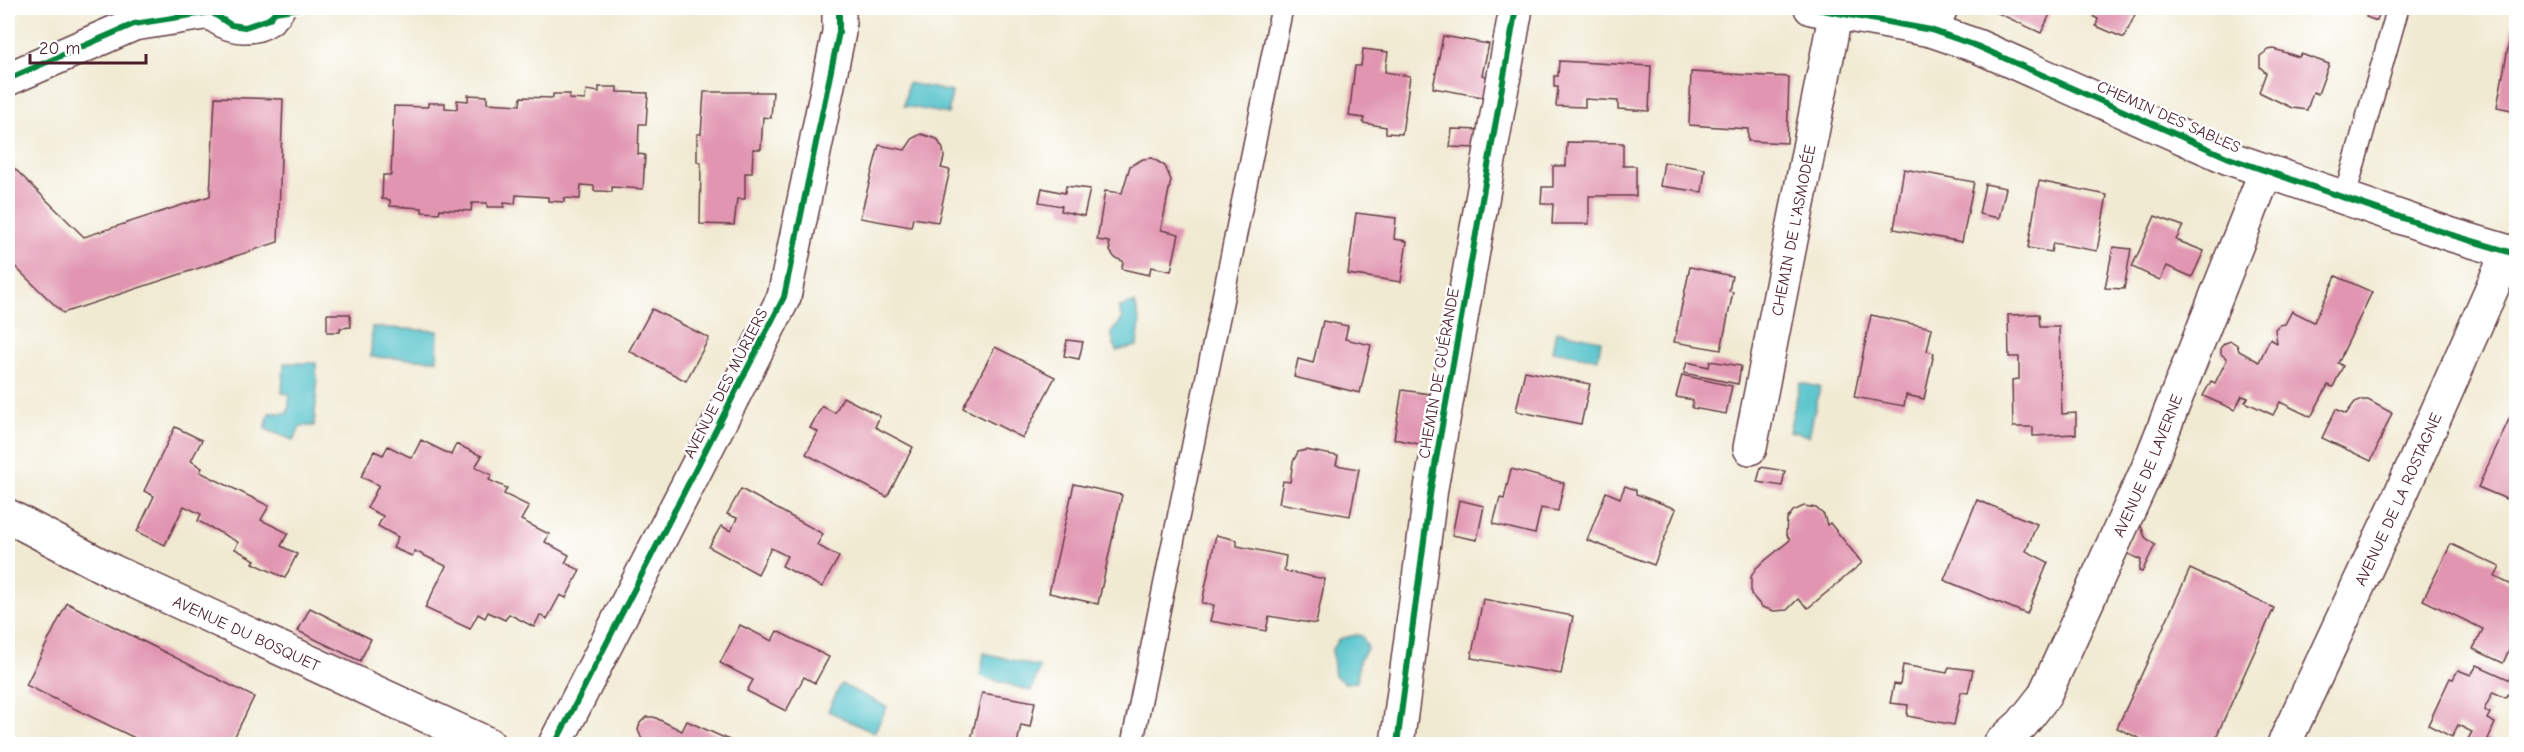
<svg xmlns="http://www.w3.org/2000/svg" width="2524" height="752" font-family="'Comic Neue',sans-serif">
<style>
.water{fill:#55c3ca;stroke:#50717a;stroke-width:1.5}
.building{fill:#e195b0}
.lines{fill:none;stroke-linecap:round;stroke-linejoin:round}
.lane-casing{stroke:#633d44;stroke-width:24}
.street-casing{stroke:#633d44;stroke-width:36}
.secondary-casing{stroke:#633d44;stroke-width:36}
.lane{stroke:#fff;stroke-width:21}
.street{stroke:#fff;stroke-width:33}
.secondary{stroke:#fff;stroke-width:33}
.cycleway-casing{stroke:#fff;stroke-width:10}
.cycleway{stroke:#00873e;stroke-width:6}
.labels{text-anchor:middle;stroke-width:5;stroke-linejoin:round;paint-order:stroke}
.street-label{font-size:16px;fill:#4a1f2b;stroke:#fff}
</style>
<rect width="100%" height="100%" fill="#fff"/>
<filter id="ink" filterUnits="userSpaceOnUse"><feTurbulence type="fractalNoise" baseFrequency=".0167" numOctaves="2"/><feDisplacementMap in="SourceGraphic" scale="12" xChannelSelector="R" yChannelSelector="G"/><feConvolveMatrix kernelMatrix="1 2 1 2 8 2 1 2 1" color-interpolation-filters="sRGB"/></filter>
<filter id="wash" filterUnits="userSpaceOnUse"><feTurbulence type="fractalNoise" baseFrequency=".008" numOctaves="4" result="noise"/><feDisplacementMap in="SourceGraphic" scale="24" xChannelSelector="R" yChannelSelector="G"/><feGaussianBlur stdDeviation="1.35" result="paint"/><feColorMatrix in="noise" values="0 0 0 0 0 0 0 0 0 0 0 0 0 0 0 0 0 1.4 0 .05"/><feComposite in="paint" operator="in"/></filter>
<g filter="url(#wash)">
<rect width="100%" height="100%" fill="#f1ead3"/>
<!-- water -->
<g class="water">
<polygon points="908,83 952,92 948,114 904,106"/>
<polygon points="1135,303 1140,323 1137,346 1116,351 1111,333 1122,320 1119,307"/>
<polygon points="372,327 438,331 437,360 371,357"/>
<polygon points="1556,331 1601,340 1598,359 1552,351"/>
<polygon points="284,363 316,363 317,389 314,426 301,426 293,440 265,429 269,413 288,413 290,394 282,393"/>
<polygon points="1800,383 1820,387 1809,436 1789,431"/>
<polygon points="1356,635 1362,636 1368,648 1359,661 1357,682 1345,683 1335,676 1332,649 1339,639"/>
<polygon points="984,653 1040,667 1031,691 980,676"/>
<polygon points="841,684 887,707 874,733 828,711"/>
</g>
<g id="blocks">
<!-- building -->
<g class="building">
<polygon points="1987,8 2053,8 2041,33"/>
<polygon points="2098,8 2138,8 2124,38 2096,26 2098,19 2094,17"/>
<polygon points="2368,8 2381,8 2377,21 2366,17"/>
<polygon points="2515,10 2516,10 2516,111 2497,107"/>
<polygon points="1443,36 1489,44 1482,75 1491,78 1488,98 1433,88"/>
<polygon points="1363,49 1388,52 1385,72 1410,76 1402,134 1386,133 1386,127 1363,123 1364,118 1349,116 1355,66 1361,66"/>
<polygon points="2274,49 2299,57 2301,54 2329,64 2318,94 2313,92 2307,110 2292,108 2259,92 2266,73 2260,67 2260,56 2268,50"/>
<polygon points="1559,61 1651,66 1649,111 1618,109 1618,101 1585,99 1585,107 1556,106 1558,87 1554,87 1554,76 1558,76"/>
<polygon points="1691,72 1789,77 1787,143 1748,141 1748,129 1689,125"/>
<polygon points="599,87 617,87 617,92 648,93 646,124 639,124 638,154 645,155 643,189 612,187 612,192 603,191 594,191 594,186 581,185 580,199 564,198 564,202 548,201 548,197 516,195 515,204 504,203 504,207 487,207 487,203 472,203 471,211 440,209 439,213 422,212 422,208 390,206 390,200 382,199 383,175 391,175 394,106 428,107 428,103 445,103 445,108 457,109 457,100 468,101 468,95 487,96 487,103 520,105 521,97 553,98 553,94 570,94 569,99 585,100 586,90 599,92"/>
<polygon points="704,92 773,92 771,118 763,117 761,149 753,149 752,173 745,173 745,199 737,199 734,225 700,224 701,163 697,162 697,134 701,134"/>
<polygon points="215,97 283,99 278,242 63,313 8,260 8,174 14,168 84,237 210,196"/>
<polygon points="1452,129 1481,130 1479,148 1450,147"/>
<polygon points="921,134 937,139 943,149 944,158 941,168 950,170 938,222 913,218 911,227 860,218 879,145 905,150 913,138"/>
<polygon points="1567,142 1623,143 1623,166 1636,166 1636,196 1589,196 1589,224 1552,224 1553,204 1541,204 1542,187 1553,187 1553,166 1566,166"/>
<polygon points="1152,158 1165,166 1171,180 1161,230 1179,234 1171,271 1151,267 1149,275 1122,269 1123,261 1115,258 1110,251 1109,242 1097,240 1105,191 1122,193 1130,166 1143,159"/>
<polygon points="1664,162 1705,169 1702,192 1660,186"/>
<polygon points="1904,169 1974,182 1962,242 1894,229"/>
<polygon points="2039,181 2107,195 2097,251 2053,243 2051,252 2028,248"/>
<polygon points="1985,184 2006,188 1999,218 1979,214"/>
<polygon points="1066,186 1090,189 1084,216 1061,211 1062,206 1039,202 1042,188 1065,193"/>
<polygon points="1356,213 1396,218 1394,239 1407,241 1401,282 1348,274"/>
<polygon points="2155,216 2183,226 2176,240 2204,251 2192,277 2167,266 2160,280 2132,267"/>
<polygon points="2113,247 2131,249 2124,289 2105,288"/>
<polygon points="1690,267 1732,276 1729,291 1733,292 1721,350 1674,342"/>
<polygon points="2336,276 2372,292 2338,363 2343,366 2333,387 2328,385 2311,417 2280,402 2273,415 2245,402 2248,398 2242,396 2235,410 2203,396 2211,381 2215,383 2227,359 2221,354 2221,347 2225,343 2231,341 2237,345 2239,351 2259,362 2270,339 2277,343 2275,329 2279,325 2285,324 2292,311 2314,322"/>
<polygon points="652,309 709,338 686,381 629,351"/>
<polygon points="327,314 350,314 351,327 340,328 340,332 327,332"/>
<polygon points="2039,314 2040,327 2059,327 2062,414 2076,413 2076,434 2033,436 2033,427 2013,427 2012,380 2019,379 2019,357 2009,357 2008,315"/>
<polygon points="1871,315 1932,328 1927,351 1934,353 1924,399 1906,395 1904,406 1854,397"/>
<polygon points="1323,321 1348,326 1345,339 1371,345 1360,393 1294,377 1298,359 1313,363"/>
<polygon points="1067,340 1083,342 1079,359 1064,356"/>
<polygon points="995,347 1055,377 1023,438 963,408"/>
<polygon points="1710,361 1741,366 1738,384 1684,373 1687,362 1709,367"/>
<polygon points="1525,371 1590,384 1581,424 1516,411"/>
<polygon points="1682,375 1732,386 1726,414 1692,408 1693,400 1676,397"/>
<polygon points="1402,390 1437,395 1429,446 1394,439"/>
<polygon points="843,397 880,416 875,427 913,447 887,497 806,454 818,432 810,428 822,406 835,413"/>
<polygon points="2360,400 2368,400 2392,413 2371,461 2322,438 2336,409 2346,414 2355,402"/>
<polygon points="2516,404 2516,503 2478,487"/>
<polygon points="175,427 202,440 191,461 202,468 200,472 269,506 261,520 288,533 281,546 297,554 285,578 253,563 255,560 235,549 238,542 198,521 201,514 184,506 165,545 137,532 154,496 144,491"/>
<polygon points="421,440 451,455 456,444 482,456 475,467 492,475 489,480 507,488 504,494 529,506 521,520 549,534 545,542 569,555 565,563 580,570 566,598 560,595 547,619 540,615 534,627 509,614 505,620 488,612 485,618 478,614 470,629 425,608 446,566 415,551 412,556 393,548 398,537 378,526 383,516 367,508 379,485 361,477 374,451 383,455 388,446 412,458"/>
<polygon points="1306,450 1338,456 1336,465 1359,469 1350,516 1279,503 1283,481 1290,482 1293,462 1298,452"/>
<polygon points="1761,467 1785,471 1782,486 1757,482"/>
<polygon points="1511,469 1564,483 1558,511 1541,508 1535,534 1493,524 1500,498 1504,499"/>
<polygon points="1074,484 1122,495 1098,604 1049,593"/>
<polygon points="1625,486 1636,490 1636,494 1676,509 1654,565 1587,540 1606,492 1620,498"/>
<polygon points="741,489 823,534 817,545 839,557 822,587 782,566 787,556 771,548 758,574 709,547 721,526 731,531 737,518 727,514"/>
<polygon points="1459,500 1484,506 1477,540 1452,535"/>
<polygon points="1977,500 2037,524 2026,551 2048,562 2027,614 1944,580"/>
<polygon points="1804,506 1816,508 1824,515 1827,525 1830,523 1862,563 1808,608 1798,599 1787,610 1774,611 1762,607 1751,594 1751,577 1756,568 1790,540 1786,534 1787,519 1793,511"/>
<polygon points="2140,523 2145,537 2155,545 2142,572 2139,571 2141,560 2126,553"/>
<polygon points="1216,535 1237,540 1237,546 1286,556 1284,571 1325,579 1316,624 1269,616 1266,631 1210,621 1214,605 1202,603"/>
<polygon points="2451,544 2500,567 2495,577 2516,587 2516,604 2511,614 2516,617 2516,635 2503,663 2473,649 2483,629 2423,600"/>
<polygon points="2190,569 2274,608 2213,744 2151,744 2117,728"/>
<polygon points="1483,599 1573,616 1561,674 1471,658"/>
<polygon points="67,603 254,697 231,744 147,744 26,685"/>
<polygon points="310,608 371,639 360,661 298,631"/>
<polygon points="740,625 772,641 777,631 829,657 815,683 804,677 786,711 747,691 753,680 720,663"/>
<polygon points="1903,665 1947,673 1949,667 1973,670 1968,693 1961,692 1954,725 1907,716 1908,705 1890,703 1894,684 1900,685"/>
<polygon points="2477,665 2515,682 2506,698 2493,692 2484,710 2490,713 2487,719 2495,723 2488,739 2493,741 2491,744 2465,744 2472,732 2458,725 2452,737 2428,725 2450,678 2453,679 2458,670 2471,675"/>
<polygon points="982,693 1035,702 1030,727 1021,725 1017,744 970,744"/>
<polygon points="646,717 654,717 682,731 687,721 738,744 641,744 643,742 638,730 640,723"/>
</g>
</g>
</g>
<g filter="url(#ink)">
<use href="#blocks" fill-opacity="0" stroke="#633d44" stroke-width="1.5"/>
<g class="lines">
<!-- lane casing -->
<g class="lane-casing">
<g id="lane">
<polyline points="2344,199 2398,8"/>
<polyline points="1132,744 1282,8"/>
</g>
</g>
<!-- street casing -->
<g class="street-casing">
<g id="street">
<polyline points="1931,30 1941,8"/>
<path id="s1" d="M1750,448L1836,11"/>
<path id="s2" d="M8,516L112,571L488,744"/>
<polyline points="555,744 784,297 839,32 839,8"/>
<polyline points="1397,744 1431,488 1516,8"/>
<path id="s3" d="M2000,744L2022,724L2044,696L2148,468L2266,171"/>
<path id="s4" d="M2284,744L2395,507L2508,252"/>
</g>
</g>
<!-- secondary casing -->
<g class="secondary-casing">
<g id="secondary">
<path d="M208,8C224,30 263,34 278,8"/>
<polyline points="1811,8 1931,30 1977,46 2229,158 2452,235 2516,254"/>
<polyline points="8,79 134,24 211,12"/>
</g>
</g>
<!-- lane -->
<use href="#lane" class="lane"/>
<!-- street -->
<use href="#street" class="street"/>
<!-- secondary -->
<use href="#secondary" class="secondary"/>
<!-- cycleway casing -->
<g class="cycleway-casing">
<g id="cycleway">
<polyline points="1811,8 1931,30 1977,46 2229,158 2452,235 2516,254"/>
<polyline points="8,79 134,24 211,12 231,25 245,27 269,19 275,12 300,8"/>
<polyline points="555,744 784,297 839,32 839,8"/>
<polyline points="1397,744 1431,488 1516,8"/>
</g>
</g>
<!-- cycleway -->
<use href="#cycleway" class="cycleway"/>
</g>
</g>
<g class="labels">
<!-- street labels -->
<g class="street-label">
<text transform="translate(2169 116) rotate(24)" y="6">CHEMIN DES SABLES</text>
<text dy="6" stroke="none"><textPath href="#s1" startOffset="222">CHEMIN DE L'ASMODÉE</textPath></text>
<text transform="translate(1438 373) rotate(-80)" y="6">CHEMIN DE GUÉRANDE</text>
<text transform="translate(725 383) rotate(-63)" y="6">AVENUE DES MÛRIERS</text>
<text dy="6" stroke="none"><textPath href="#s3" startOffset="318">AVENUE DE LAVERNE</textPath></text>
<text dy="6" stroke="none"><textPath href="#s4" startOffset="270">AVENUE DE LA ROSTAGNE</textPath></text>
<text dy="6" stroke="none"><textPath href="#s2" startOffset="266">AVENUE DU BOSQUET</textPath></text>
</g>
</g>
<!-- margin -->
<rect width="2524" height="752" fill="none" stroke="#fff" stroke-width="30"/>
<!-- scale -->
<path d="M30 54v9h116v-9" fill="none" stroke="#4a1f2b" stroke-width="3"/>
<text x="39" y="54" font-size="18" fill="#4a1f2b" stroke="#ffffff" stroke-width="4.5" paint-order="stroke">20 m</text>
</svg>
